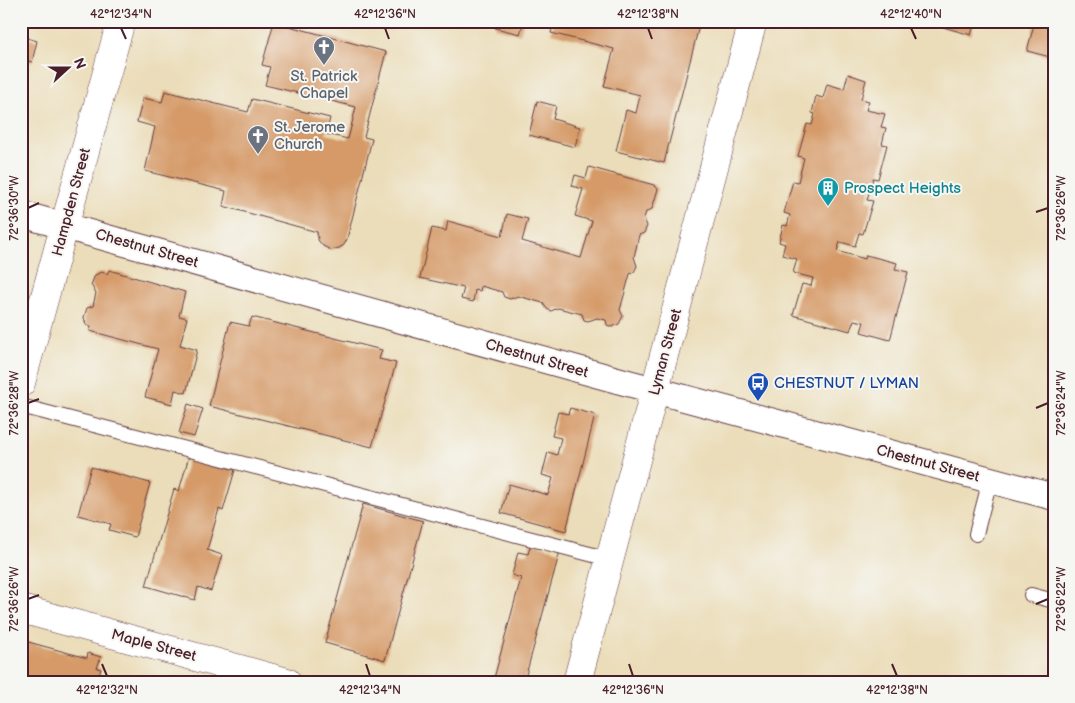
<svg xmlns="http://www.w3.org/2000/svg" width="1075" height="703" font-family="'Balsamiq Sans',sans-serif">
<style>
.building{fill:#d59a68}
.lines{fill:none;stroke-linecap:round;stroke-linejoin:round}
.lane-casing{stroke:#623c40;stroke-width:16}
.street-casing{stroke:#623c40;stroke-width:28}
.secondary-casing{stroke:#623c40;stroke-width:29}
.lane{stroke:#fff;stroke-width:14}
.street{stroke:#fff;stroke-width:26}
.secondary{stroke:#fff;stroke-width:28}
.ticks{fill:none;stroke:#4a1f2b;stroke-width:2}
.labels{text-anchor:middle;stroke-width:4;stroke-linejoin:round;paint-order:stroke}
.worship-label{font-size:15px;fill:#5b616d;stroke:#f6f6f2}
.culture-label{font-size:15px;fill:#0d838f;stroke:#f6f6f2;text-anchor:start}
.street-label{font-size:15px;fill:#4a1f2b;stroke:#f6f6f2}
.transit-label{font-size:15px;fill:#164399;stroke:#f6f6f2;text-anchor:start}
.neatline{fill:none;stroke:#4a1f2b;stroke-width:2}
.ticks-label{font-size:12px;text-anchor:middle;fill:#4a1f2b}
</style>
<rect width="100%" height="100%" fill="#f6f6f2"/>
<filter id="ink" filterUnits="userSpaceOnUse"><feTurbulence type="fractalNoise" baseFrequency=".02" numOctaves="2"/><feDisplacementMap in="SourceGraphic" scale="10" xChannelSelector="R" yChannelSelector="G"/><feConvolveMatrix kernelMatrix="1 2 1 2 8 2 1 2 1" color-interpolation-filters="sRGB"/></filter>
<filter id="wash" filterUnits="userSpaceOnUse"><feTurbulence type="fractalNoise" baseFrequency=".0096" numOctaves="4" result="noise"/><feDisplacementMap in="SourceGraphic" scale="20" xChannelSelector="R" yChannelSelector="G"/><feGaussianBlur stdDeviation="1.12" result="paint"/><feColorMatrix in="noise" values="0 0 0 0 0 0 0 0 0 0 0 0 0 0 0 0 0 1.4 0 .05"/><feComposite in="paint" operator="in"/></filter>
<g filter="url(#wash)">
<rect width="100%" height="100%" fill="#ebddb9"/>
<g id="blocks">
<!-- building -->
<g class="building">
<polygon points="496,21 524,21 520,34 495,28"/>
<polygon points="554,21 700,22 664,163 616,151 626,110 636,113 640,95 604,86 614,49 551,33"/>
<polygon points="941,21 975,21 971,35 943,27 944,23"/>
<polygon points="1035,21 1054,21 1054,58 1027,51"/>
<polygon points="274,22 386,52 364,137 372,139 347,239 344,245 339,248 331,250 323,246 318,240 317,232 223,206 226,191 145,171 155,127 137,122 143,98 162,102 165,91 248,112 252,99 330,118 326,134 348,139 356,107 265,85 270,67 262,65"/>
<polygon points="21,36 37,41 32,62 21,59"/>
<polygon points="848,74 866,80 861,99 869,101 866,110 885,114 881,127 886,128 882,144 887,145 878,179 873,178 867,200 873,201 863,234 859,233 855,246 840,242 837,251 865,259 866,255 897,263 895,269 908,272 890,340 861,332 864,322 854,320 850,331 793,315 802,284 811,286 813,278 793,273 797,259 782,255 785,244 779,242 783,225 787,226 790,215 784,213 793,181 798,182 804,158 798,156 807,124 812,125 815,114 812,113 816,96 823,98 827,84 844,89"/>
<polygon points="537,101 556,106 553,119 580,127 575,147 529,135"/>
<polygon points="589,167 654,185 658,189 652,209 646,212 644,218 647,226 644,233 639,235 634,257 637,266 634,272 630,274 620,310 623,316 619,324 612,327 607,325 606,320 597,318 588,321 584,320 582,314 558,308 551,311 547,309 543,303 518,296 510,299 504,297 502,292 481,286 480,291 475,290 473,302 461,299 464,288 420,278 432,228 446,231 448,221 502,236 507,214 528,219 522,241 581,258 592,221 575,216 583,189 572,186 575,175 586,178"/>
<polygon points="109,270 185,292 179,316 187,318 180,345 197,350 186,393 175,390 172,404 145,397 158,349 90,331 91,327 86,325 84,317 87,308 93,306 96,293 91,285 95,275 102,272 107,274"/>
<polygon points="252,317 382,350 379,359 396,363 372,447 209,406 230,322 249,326"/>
<polygon points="188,404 203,409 194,437 179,433"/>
<polygon points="570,408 595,415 566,531 501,513 509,484 548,495 553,478 542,475 548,452 557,455 561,438 552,436 558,412 568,414"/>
<polygon points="189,456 235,470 223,511 219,509 207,550 222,555 211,591 198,587 195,600 146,586 174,489 179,491"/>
<polygon points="91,467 150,483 135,537 109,530 111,524 78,515"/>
<polygon points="363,504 423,521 385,660 325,643"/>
<polygon points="531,543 560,551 524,682 493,682 521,578 512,575 518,552 528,554"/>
<polygon points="21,640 87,658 88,653 101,657 97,668 101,669 97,682 21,682"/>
</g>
</g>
</g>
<g filter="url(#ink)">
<use href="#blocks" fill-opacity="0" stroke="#623c40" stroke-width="1"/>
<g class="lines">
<!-- lane casing -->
<g class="lane-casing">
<g id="lane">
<polyline points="21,406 609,559"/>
<polyline points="976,534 990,480"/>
<polyline points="1031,595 1054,601"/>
</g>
</g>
<!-- street casing -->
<g class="street-casing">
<polyline id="street" points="21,214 617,380 1054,497"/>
</g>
<!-- secondary casing -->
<g class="secondary-casing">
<g id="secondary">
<polyline points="21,383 121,21"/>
<polyline points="21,609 287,682"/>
<polyline points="577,682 753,21"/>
</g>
</g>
<!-- lane -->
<use href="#lane" class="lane"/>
<!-- street -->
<use href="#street" class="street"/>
<!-- secondary -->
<use href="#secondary" class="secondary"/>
</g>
</g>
<!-- ticks -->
<path class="ticks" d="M121,28L126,39M385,28L389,39M648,28L652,39M911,28L916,39M28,208L39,203M1036,212L1048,208M28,403L39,399M1036,408L1048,403M28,599L39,595M1036,604L1048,599M102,664L107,676M366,664L370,676M629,664L633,676M892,664L897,676"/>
<!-- icons -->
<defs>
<g id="church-pin" transform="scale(1.125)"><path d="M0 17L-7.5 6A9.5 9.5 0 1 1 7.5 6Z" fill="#6b7280" stroke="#f6f6f2"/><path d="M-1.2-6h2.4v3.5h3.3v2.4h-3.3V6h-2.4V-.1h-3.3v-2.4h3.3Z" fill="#fff"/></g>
<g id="building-pin" transform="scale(1.125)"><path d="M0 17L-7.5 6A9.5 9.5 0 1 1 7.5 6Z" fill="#0f9aa8" stroke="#f6f6f2"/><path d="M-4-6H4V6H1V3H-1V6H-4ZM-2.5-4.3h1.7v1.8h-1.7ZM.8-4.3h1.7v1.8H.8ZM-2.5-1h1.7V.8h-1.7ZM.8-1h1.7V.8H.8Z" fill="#fff"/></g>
<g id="bus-pin" transform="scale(1.125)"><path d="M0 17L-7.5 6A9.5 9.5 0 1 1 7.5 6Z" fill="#1a4fb4" stroke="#f6f6f2"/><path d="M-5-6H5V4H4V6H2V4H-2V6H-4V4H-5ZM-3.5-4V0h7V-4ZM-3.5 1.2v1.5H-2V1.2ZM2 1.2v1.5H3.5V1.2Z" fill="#fff"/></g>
</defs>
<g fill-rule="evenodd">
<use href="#church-pin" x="324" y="47"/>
<use href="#church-pin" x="258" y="136"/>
<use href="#building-pin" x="828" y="188"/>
<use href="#bus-pin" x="758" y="383"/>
</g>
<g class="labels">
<!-- worship labels -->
<g class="worship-label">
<text x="324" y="81">St. Patrick<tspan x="324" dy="17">Chapel</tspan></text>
<text x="274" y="132" text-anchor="start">St. Jerome<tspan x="274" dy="17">Church</tspan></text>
</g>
<!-- culture labels -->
<g class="culture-label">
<text x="844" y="193">Prospect Heights</text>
</g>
<!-- street labels -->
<g class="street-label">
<text transform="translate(71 202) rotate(-75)" y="5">Hampden Street</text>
<text transform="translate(147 248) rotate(16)" y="5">Chestnut Street</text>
<text transform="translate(665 352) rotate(-75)" y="5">Lyman Street</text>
<text transform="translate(537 358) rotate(16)" y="5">Chestnut Street</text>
<text transform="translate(928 463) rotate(15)" y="5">Chestnut Street</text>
<text transform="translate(154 645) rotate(15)" y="5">Maple Street</text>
</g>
<!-- transit labels -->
<g class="transit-label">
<text x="774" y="388">CHESTNUT / LYMAN</text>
</g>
</g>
<!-- margin -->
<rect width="1075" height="703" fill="none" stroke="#f6f6f2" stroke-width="55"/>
<!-- north arrow -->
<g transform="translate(68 68) rotate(69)" stroke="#f6f6f2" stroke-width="4" paint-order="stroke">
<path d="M0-4L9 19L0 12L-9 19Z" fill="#4a1f2b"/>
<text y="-8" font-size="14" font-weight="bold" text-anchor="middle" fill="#4a1f2b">N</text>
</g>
<rect x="28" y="28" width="1020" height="648" class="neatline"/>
<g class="ticks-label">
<text x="121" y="18">42°12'34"N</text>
<text x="385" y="18">42°12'36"N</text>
<text x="648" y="18">42°12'38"N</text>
<text x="911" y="18">42°12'40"N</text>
<text transform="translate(1061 208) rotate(-90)" y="4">72°36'26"W</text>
<text transform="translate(14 208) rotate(-90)" y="4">72°36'30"W</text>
<text transform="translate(1061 403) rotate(-90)" y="4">72°36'24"W</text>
<text transform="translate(14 403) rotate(-90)" y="4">72°36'28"W</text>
<text transform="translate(1061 599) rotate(-90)" y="4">72°36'22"W</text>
<text transform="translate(14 599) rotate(-90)" y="4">72°36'26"W</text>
<text x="107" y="694">42°12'32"N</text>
<text x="370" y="694">42°12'34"N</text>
<text x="633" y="694">42°12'36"N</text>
<text x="897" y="694">42°12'38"N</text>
</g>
</svg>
